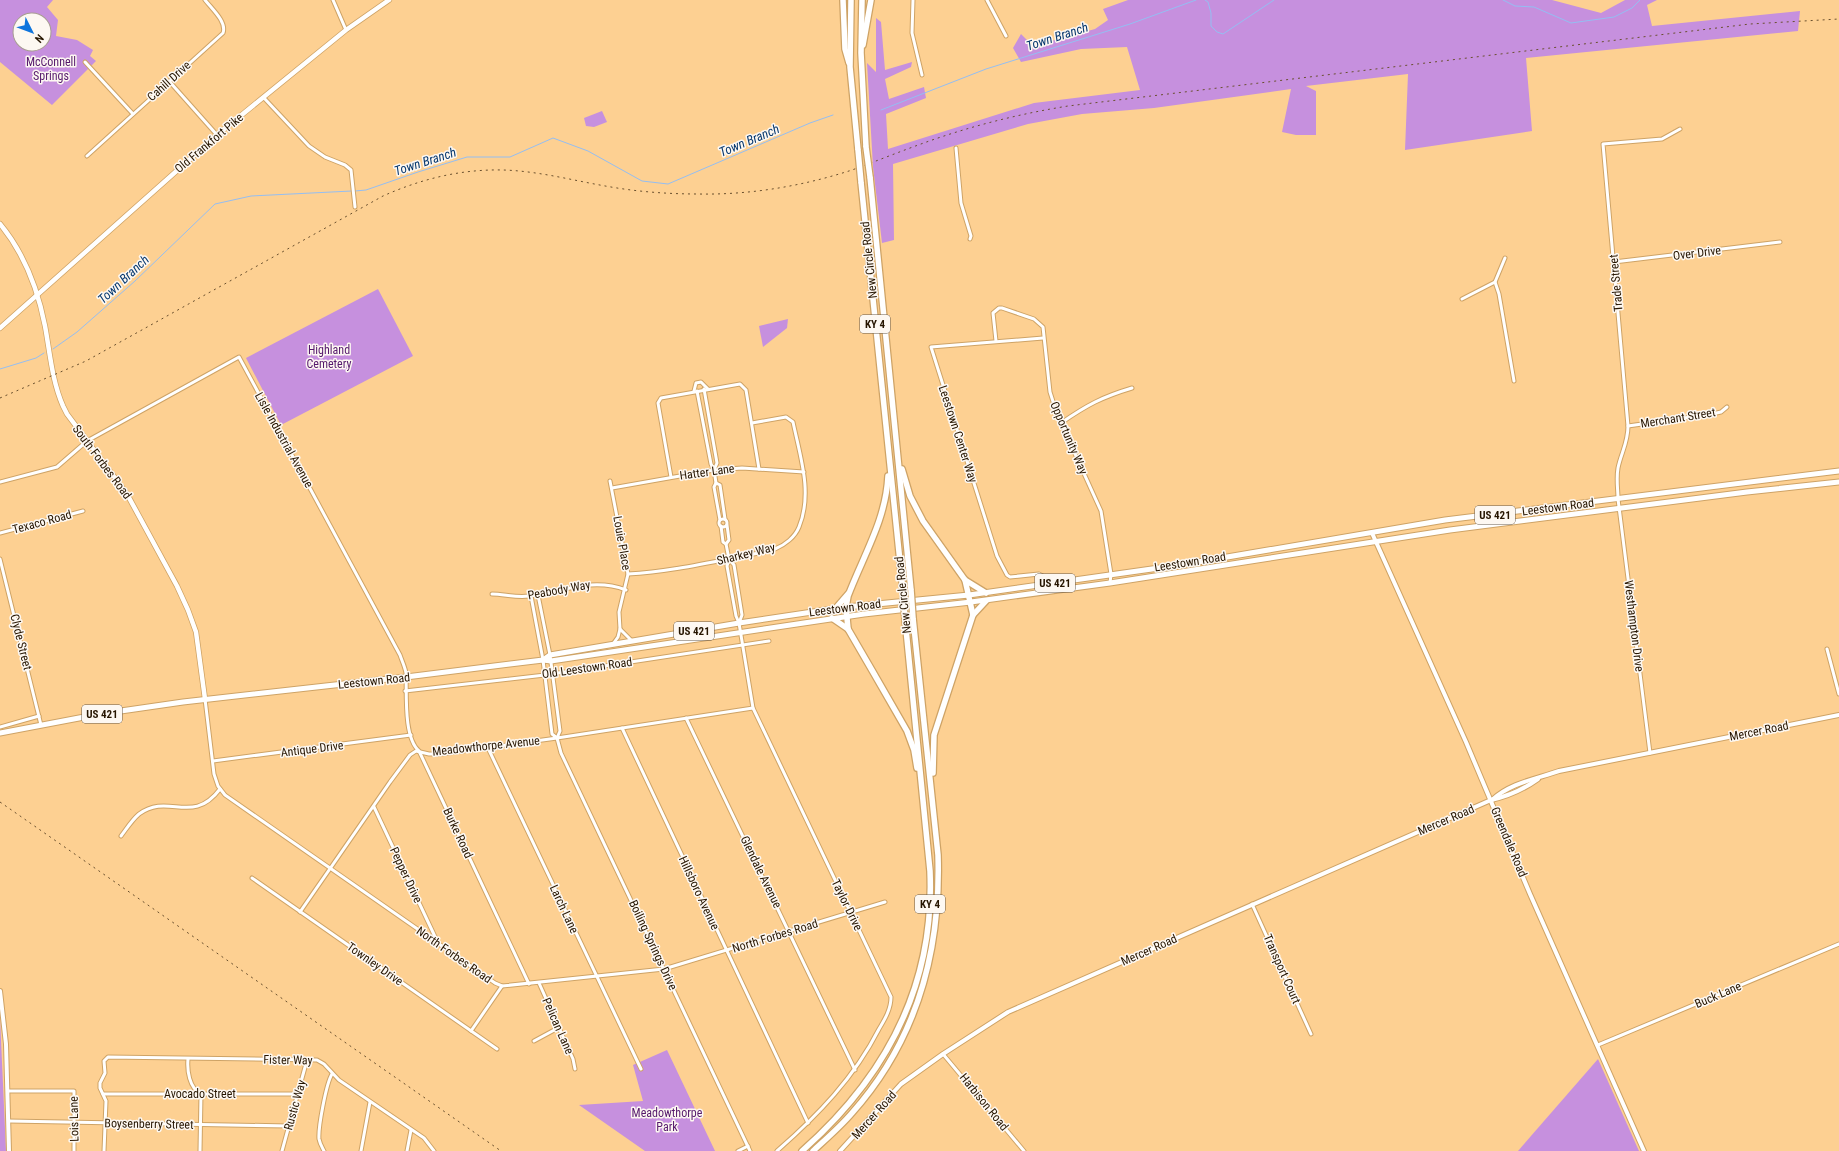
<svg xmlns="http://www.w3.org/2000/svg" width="1839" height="1151" font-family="'Roboto Condensed',sans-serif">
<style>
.green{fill:#c690de;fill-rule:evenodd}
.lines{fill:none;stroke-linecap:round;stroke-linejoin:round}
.stream{stroke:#94bef2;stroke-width:1}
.minor-casing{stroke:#cea366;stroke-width:5}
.tertiary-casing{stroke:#cea366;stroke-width:6}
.secondary-casing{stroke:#cea366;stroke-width:6}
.primary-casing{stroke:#cea366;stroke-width:7}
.motorway-casing{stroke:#cea366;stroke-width:8}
.minor{stroke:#fff;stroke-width:3}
.tertiary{stroke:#fff;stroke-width:4}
.secondary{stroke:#fff;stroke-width:4.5}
.primary{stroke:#fff;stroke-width:5}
.motorway{stroke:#fff;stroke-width:5.5}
.rail{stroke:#694f2d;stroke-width:1;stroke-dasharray:2 4;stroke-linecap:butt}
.motorway-bridge-casing{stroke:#cea366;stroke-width:8;stroke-linecap:butt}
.motorway-bridge{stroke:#fff;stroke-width:5.5}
.labels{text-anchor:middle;stroke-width:3;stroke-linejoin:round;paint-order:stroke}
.shield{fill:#fdf8f2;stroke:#665949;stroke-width:1}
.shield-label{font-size:11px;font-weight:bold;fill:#261500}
.park-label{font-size:12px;fill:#55186c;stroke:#fdf8f2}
.street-label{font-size:12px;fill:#261500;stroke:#fdf8f2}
.water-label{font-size:13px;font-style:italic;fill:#08396f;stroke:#fdf8f2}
</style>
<rect width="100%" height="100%" fill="#fdd092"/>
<!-- green -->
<g class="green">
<path d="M0,0H53L47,7L58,20L56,36L77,40L93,50L90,56L96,61L52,105L0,62ZM20,20H44V44H20Z"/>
<polygon points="1128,0 1552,0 1601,13 1625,0 1657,0 1647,5 1652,26 1800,11 1798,31 1526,58 1532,131 1405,150 1408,74 1306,86 1316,91 1316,135 1296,135 1282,132 1291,89 1154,108 1082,114 1028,124 893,164 894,240 882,243 873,167 867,63 876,72 876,18 881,22 885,70 912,62 911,67 885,79 889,99 924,87 926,98 886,114 888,149 1034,103 1140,90 1127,47 1081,49 1021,62 1013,48 1021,34 1033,46 1095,29 1108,20 1103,9"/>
<polygon points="602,111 607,122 594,127 586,126 584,118"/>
<polygon points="378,289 413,356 281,425 246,358"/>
<polygon points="788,319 787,328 763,347 759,326"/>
<polygon points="0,1018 6,1151 0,1151"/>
<polygon points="667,1050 715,1151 645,1151 579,1105 643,1101 633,1065"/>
<polygon points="1598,1059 1639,1151 1518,1151"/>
</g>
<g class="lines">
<!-- stream -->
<g class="stream">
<polyline points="1205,0 1208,2 1211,13 1211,26 1217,32 1223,34 1274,0"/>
<polyline points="1503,0 1515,6 1534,7 1571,23 1614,17 1632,8 1640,0"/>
<polyline points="881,110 986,69 1130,24 1196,0"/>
<polyline points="355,191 366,190 418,172 467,157 510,157 553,138 588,151 642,181 668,184 810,123 833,115"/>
<polyline points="53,349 77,332 135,281 215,204 251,196 352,191"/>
<polyline points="0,369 36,358 44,353"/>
</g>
<!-- minor casing -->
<g class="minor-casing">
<g id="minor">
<polyline points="333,0 346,30"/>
<polyline points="913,0 912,33 922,75"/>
<polyline points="987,0 1006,36"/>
<polyline points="85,62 133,114"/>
<polyline points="169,81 217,135"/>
<polyline points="264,98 309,146 325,157 345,165 351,170 355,207"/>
<polyline points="956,148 961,203 971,236 970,239"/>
<path d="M87,156L223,33C227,22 212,9 205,0"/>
<polyline points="1614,262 1780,242"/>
<polyline points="1495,282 1499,294 1514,381"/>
<polyline points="1462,299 1495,282 1505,258"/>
<path d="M1043,338L931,347L997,556L1007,575L1010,577L1039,574C1047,577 1047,584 1049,591"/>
<polyline points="996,341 993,313 999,308 1002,308 1034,319 1043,327 1050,392 1057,414 1101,511 1111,574 1110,583"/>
<polyline points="704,389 717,463 714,470"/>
<polyline points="694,391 696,383 701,382 708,389"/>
<polyline points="697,391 711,464 714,470 716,483 714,487 720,520"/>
<path d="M1061,423C1087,405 1102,397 1132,388"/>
<polyline points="1628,426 1712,414 1721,412 1727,407"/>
<polyline points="671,477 658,403 661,398 740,384 746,390 759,469"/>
<polyline points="610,481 628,574 619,612 620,629 618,637 613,644"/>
<path d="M0,482L57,467L87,441L239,357L400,655C402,661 405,667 406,673C407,692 403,737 419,751L529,984"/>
<polyline points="716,483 720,485 725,519"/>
<polyline points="612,488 714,470 742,468 804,472"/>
<circle cx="723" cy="523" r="4"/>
<polyline points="721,526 723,542 726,544 729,559 727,566 736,616 739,623 742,615 734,565 729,559"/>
<polyline points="0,533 83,511"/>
<polyline points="726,544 729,540 727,525"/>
<polyline points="0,559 41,725"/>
<path d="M628,574C665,572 703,564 739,557C751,554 764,553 775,549C785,545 795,537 799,527C813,493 800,456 793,422L786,417L752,423"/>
<path d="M492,594C504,594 516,598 529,596C562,592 592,577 626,590"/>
<polyline points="538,595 550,655 560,731 557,738"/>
<polyline points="531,596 543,660 552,734 557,738 561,753 750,1151"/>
<path d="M739,623L753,708L891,997C891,1009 885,1019 879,1029C854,1078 818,1115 777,1151"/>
<polyline points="620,629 631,640"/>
<polyline points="1827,649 1839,694"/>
<polyline points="405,691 545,675 769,641"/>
<polyline points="205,699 214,774 218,786 225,795 495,983 502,986 664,969 885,902"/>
<polyline points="686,718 855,1070"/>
<polyline points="0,727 39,716"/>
<polyline points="622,728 808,1123"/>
<polyline points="488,748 641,1069"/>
<path d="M1650,753L1618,499C1618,489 1616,479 1618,468C1621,453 1628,443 1628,426L1603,144L1662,139L1680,129"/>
<polyline points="213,761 411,735"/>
<polyline points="374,807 438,943"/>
<path d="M121,836C127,828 132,820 139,814C169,792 192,826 220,789"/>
<polyline points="252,878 497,1049"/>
<polyline points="1252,904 1311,1034"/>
<polyline points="300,912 390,782 410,755 416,751 429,754 441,754 557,738 753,708"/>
<polyline points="539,983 573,1059 575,1069"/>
<polyline points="471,1031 502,986"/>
<polyline points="534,1041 558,1028"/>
<polyline points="1598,1045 1839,944"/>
<polyline points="943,1054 1024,1151"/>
<path d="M188,1059C187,1070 189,1088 201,1094L200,1151"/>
<polyline points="8,1091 74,1091 74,1151"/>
<polyline points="103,1094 298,1094"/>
<polyline points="9,1121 289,1126"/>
<polyline points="104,1151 106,1101 100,1088 100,1083 105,1073 104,1061 108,1057 317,1060 324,1064 339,1080 424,1138 434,1151"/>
<polyline points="282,1151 307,1060"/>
<path d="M324,1151C322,1147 320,1144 319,1139C318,1128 326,1084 332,1074"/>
<polyline points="361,1151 370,1102"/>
<polyline points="407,1151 411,1130"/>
<polyline points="738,1151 748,1146"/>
</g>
</g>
<!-- tertiary casing -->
<g class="tertiary-casing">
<g id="tertiary">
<polyline points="1372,533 1466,742 1530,894 1644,1151"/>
<path d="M1492,800C1510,783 1536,779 1559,771L1839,715"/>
<polyline points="0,991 6,1044 9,1151"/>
<path d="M840,1151L901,1084L943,1054L1008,1012L1491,800C1509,796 1524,789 1538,779"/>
</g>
</g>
<!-- secondary casing -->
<g class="secondary-casing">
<g id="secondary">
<path d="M0,224C24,253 38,290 45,326C50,353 52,381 63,406L67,414L127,494L177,586L188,610L196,632L205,699"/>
<polyline points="0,328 217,135 346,30 389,0"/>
</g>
</g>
<!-- primary casing -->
<g class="primary-casing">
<g id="primary">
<polyline points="543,660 550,655 739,623 846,607 969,595 1180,565 1445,520 1839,471"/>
<polyline points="0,733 100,714 183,702 406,677 543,660 551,661 864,614 971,602 1110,583 1450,530 1747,492 1839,482"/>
</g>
</g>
<!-- motorway casing -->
<g class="motorway-casing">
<g id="motorway">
<polyline points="843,0 845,49 849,63"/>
<polyline points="851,0 850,67 858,150"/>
<polyline points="862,0 861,53 866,147"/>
<polyline points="863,45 871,0"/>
<polyline points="870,177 911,590"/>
<polyline points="861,182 903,591"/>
<polyline points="902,469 910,496 923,521 965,580 986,593"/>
<polyline points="835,609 848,594"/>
<polyline points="973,615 986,601"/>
<polyline points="832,618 848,629 873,672 907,731 914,750 917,768"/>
<path d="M848,629L846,607L848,596C863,556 886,520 888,476"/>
<polyline points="933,773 934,735 973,615 965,580"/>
<path d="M802,1151C886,1077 935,985 930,871L905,619"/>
<path d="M813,1151C826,1139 840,1127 852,1113C917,1040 941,951 938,855L913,618"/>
</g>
</g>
<!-- minor -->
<use href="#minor" class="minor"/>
<!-- tertiary -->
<use href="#tertiary" class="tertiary"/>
<!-- secondary -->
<use href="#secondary" class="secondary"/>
<!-- primary -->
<use href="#primary" class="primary"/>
<!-- motorway -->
<use href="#motorway" class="motorway"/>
<!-- rail -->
<g class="rail">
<path d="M0,398L86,361L383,196C421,179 461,169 503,170C539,171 575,181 611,187C640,192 669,194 699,194C750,195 803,186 852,170C882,159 911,147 941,137C983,123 1025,113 1068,106L1750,24L1839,19"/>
<polyline points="0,802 501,1151"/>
</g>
<!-- motorway-bridge casing -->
<g class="motorway-bridge-casing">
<g id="motorway-bridge">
<polyline points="866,147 870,177"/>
<polyline points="858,150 861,182"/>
<polyline points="911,590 913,618"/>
<polyline points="903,591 905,619"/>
</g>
</g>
<!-- motorway-bridge -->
<use href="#motorway-bridge" class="motorway-bridge"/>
</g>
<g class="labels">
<!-- shield labels -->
<g class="shield">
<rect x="860" y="315" width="30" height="18" rx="3"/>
<rect x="1475" y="506" width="40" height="18" rx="3"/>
<rect x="1035" y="574" width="40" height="18" rx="3"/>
<rect x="674" y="622" width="40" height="18" rx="3"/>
<rect x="82" y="705" width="40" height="18" rx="3"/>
<rect x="915" y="895" width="30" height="18" rx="3"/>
</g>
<g class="shield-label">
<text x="875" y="328">KY 4</text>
<text x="1495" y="519">US 421</text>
<text x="1055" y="587">US 421</text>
<text x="694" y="635">US 421</text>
<text x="102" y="718">US 421</text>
<text x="930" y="908">KY 4</text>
</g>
<!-- park labels -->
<g class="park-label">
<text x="51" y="66">McConnell<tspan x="51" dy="14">Springs</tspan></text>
<text x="329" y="354">Highland<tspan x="329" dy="14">Cemetery</tspan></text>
<text x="667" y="1117">Meadowthorpe<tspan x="667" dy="14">Park</tspan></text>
</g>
<!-- street labels -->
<g class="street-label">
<text transform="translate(169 81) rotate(-42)" y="4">Cahill Drive</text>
<text transform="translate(209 143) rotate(-40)" y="4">Old Frankfort Pike</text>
<text transform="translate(1697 253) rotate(-7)" y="4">Over Drive</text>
<text transform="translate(869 260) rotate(-96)" y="4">New Circle Road</text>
<text transform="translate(1616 283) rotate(-95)" y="4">Trade Street</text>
<text transform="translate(1678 418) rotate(-9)" y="4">Merchant Street</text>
<text transform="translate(958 434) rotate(72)" y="4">Leestown Center Way</text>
<text transform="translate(1069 438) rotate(67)" y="4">Opportunity Way</text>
<text transform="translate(284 440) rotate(61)" y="4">Lisle Industrial Avenue</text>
<text transform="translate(102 462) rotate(53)" y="4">South Forbes Road</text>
<text transform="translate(707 472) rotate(-8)" y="4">Hatter Lane</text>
<text transform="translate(1558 507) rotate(-7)" y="4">Leestown Road</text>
<text transform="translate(42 522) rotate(-15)" y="4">Texaco Road</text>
<text transform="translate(622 543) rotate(80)" y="4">Louie Place</text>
<text transform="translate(746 554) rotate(-14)" y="4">Sharkey Way</text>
<text transform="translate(1190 562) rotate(-9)" y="4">Leestown Road</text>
<text transform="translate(559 590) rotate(-10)" y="4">Peabody Way</text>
<text transform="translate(903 595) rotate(-96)" y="4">New Circle Road</text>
<text transform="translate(845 608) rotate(-7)" y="4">Leestown Road</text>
<text transform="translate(1634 626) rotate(83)" y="4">Westhampton Drive</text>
<text transform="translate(21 642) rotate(76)" y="4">Clyde Street</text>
<text transform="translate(587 668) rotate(-8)" y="4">Old Leestown Road</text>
<text transform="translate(374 681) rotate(-6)" y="4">Leestown Road</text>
<text transform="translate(1759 731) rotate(-11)" y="4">Mercer Road</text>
<text transform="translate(486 746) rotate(-6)" y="4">Meadowthorpe Avenue</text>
<text transform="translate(312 749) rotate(-7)" y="4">Antique Drive</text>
<text transform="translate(1446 820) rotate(-23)" y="4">Mercer Road</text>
<text transform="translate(458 833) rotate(65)" y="4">Burke Road</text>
<text transform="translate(1509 842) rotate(67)" y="4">Greendale Road</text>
<text transform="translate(761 872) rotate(64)" y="4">Glendale Avenue</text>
<text transform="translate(406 875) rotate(65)" y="4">Pepper Drive</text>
<text transform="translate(699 893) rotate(65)" y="4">Hillsboro Avenue</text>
<text transform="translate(847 905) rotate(64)" y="4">Taylor Drive</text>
<text transform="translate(564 909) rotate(65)" y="4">Larch Lane</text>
<text transform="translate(775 936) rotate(-17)" y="4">North Forbes Road</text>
<text transform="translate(653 945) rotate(65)" y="4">Boiling Springs Drive</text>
<text transform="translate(1149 950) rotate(-24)" y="4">Mercer Road</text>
<text transform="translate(454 955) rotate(35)" y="4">North Forbes Road</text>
<text transform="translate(375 964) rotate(35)" y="4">Townley Drive</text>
<text transform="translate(1282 969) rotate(66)" y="4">Transport Court</text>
<text transform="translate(1718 995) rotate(-23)" y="4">Buck Lane</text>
<text transform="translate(558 1026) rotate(66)" y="4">Pelican Lane</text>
<text transform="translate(288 1060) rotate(1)" y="4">Fister Way</text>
<text x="200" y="1098">Avocado Street</text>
<text transform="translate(984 1102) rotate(51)" y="4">Harbison Road</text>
<text transform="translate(295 1105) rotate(-74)" y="4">Rustic Way</text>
<text transform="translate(874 1115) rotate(-48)" y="4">Mercer Road</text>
<text transform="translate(74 1119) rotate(-91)" y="4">Lois Lane</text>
<text transform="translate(149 1124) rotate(1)" y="4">Boysenberry Street</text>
</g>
<!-- water labels -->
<g class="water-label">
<text transform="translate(1057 36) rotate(-18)" y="5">Town Branch</text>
<text transform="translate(749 140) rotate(-23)" y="5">Town Branch</text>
<text transform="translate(425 161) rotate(-18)" y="5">Town Branch</text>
<text transform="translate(123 279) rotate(-43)" y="5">Town Branch</text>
</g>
</g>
<!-- north arrow -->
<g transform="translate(32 32) rotate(132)"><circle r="19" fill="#fdf8f2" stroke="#a79d91"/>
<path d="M0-3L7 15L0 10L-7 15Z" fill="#0f75dd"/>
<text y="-6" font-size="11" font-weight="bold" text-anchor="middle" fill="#261500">N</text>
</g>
</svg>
